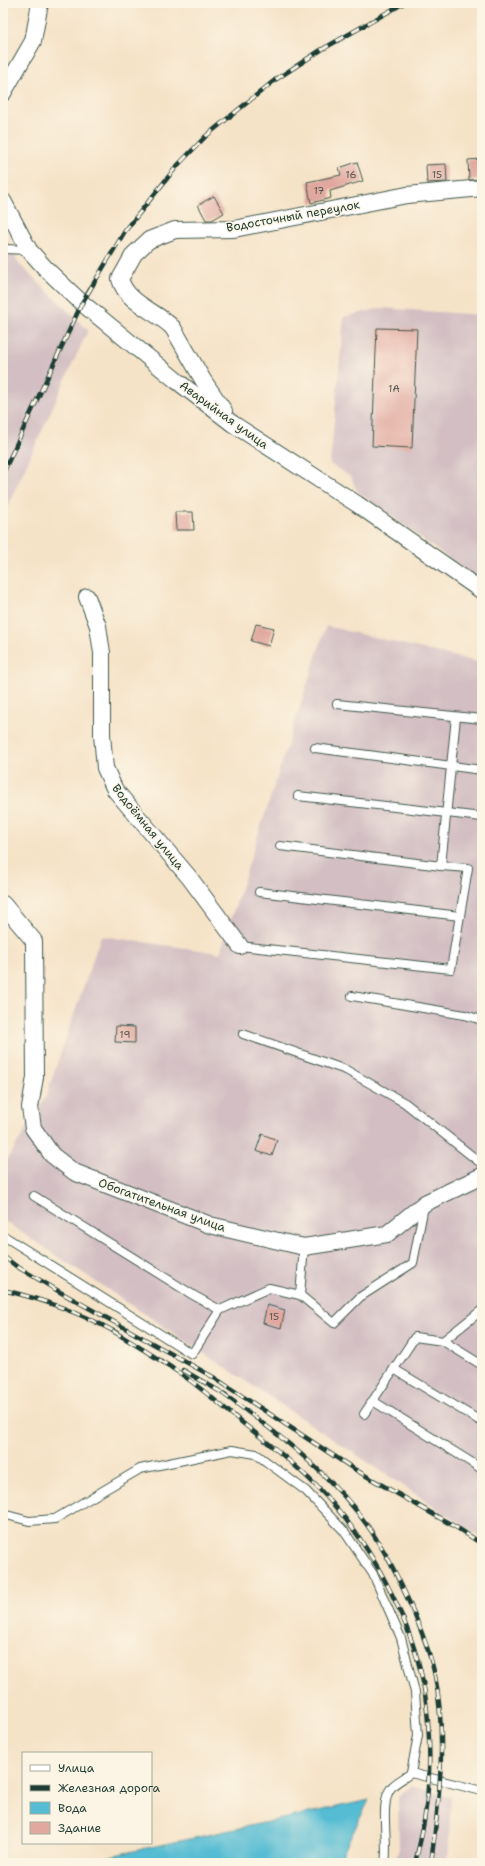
<svg xmlns="http://www.w3.org/2000/svg" width="485" height="1866" font-family="'Shantell Sans',sans-serif">
<style>
.industrial{fill:#d2bec3}
.water{fill:#55bcd3;stroke:#3a7c84}
.building{fill:#e1a89f}
.lines{fill:none;stroke-linecap:round;stroke-linejoin:round}
.lane-casing{stroke:#3f564a;stroke-width:10}
.street-casing{stroke:#3f564a;stroke-width:18}
.lane{stroke:#fff;stroke-width:8}
.street{stroke:#fff;stroke-width:16}
.rail-casing{stroke:#1f3d34;stroke-width:4.5}
.rail{stroke:#fcf5e5;stroke-width:3;stroke-dasharray:9;stroke-linecap:butt}
.labels{text-anchor:middle;stroke-width:3;stroke-linejoin:round;paint-order:stroke}
.number-label{font-size:10px;fill:#50584f}
.street-label{font-size:12px;fill:#1f3d34;stroke:#fcf5e5}
</style>
<rect width="100%" height="100%" fill="#fcf5e5"/>
<filter id="ink" filterUnits="userSpaceOnUse"><feTurbulence type="fractalNoise" baseFrequency=".025" numOctaves="2"/><feDisplacementMap in="SourceGraphic" scale="8" xChannelSelector="R" yChannelSelector="G"/><feConvolveMatrix kernelMatrix="1 2 1 2 8 2 1 2 1" color-interpolation-filters="sRGB"/></filter>
<filter id="wash" filterUnits="userSpaceOnUse"><feTurbulence type="fractalNoise" baseFrequency=".012" numOctaves="4" result="noise"/><feDisplacementMap in="SourceGraphic" scale="16" xChannelSelector="R" yChannelSelector="G"/><feGaussianBlur stdDeviation="0.9" result="paint"/><feColorMatrix in="noise" values="0 0 0 0 0 0 0 0 0 0 0 0 0 0 0 0 0 1.4 0 .05"/><feComposite in="paint" operator="in"/></filter>
<g filter="url(#wash)">
<rect width="100%" height="100%" fill="#f5e3c8"/>
<!-- industrial -->
<g class="industrial">
<polygon points="3,230 19,264 88,330 3,516"/>
<polygon points="381,308 482,315 482,583 357,491 351,477 330,464 344,317"/>
<polygon points="326,626 482,663 482,1538 3,1220 3,1167 46,1096 101,936 220,953"/>
<polygon points="411,1786 451,1797 448,1863 394,1863 399,1849 398,1797"/>
</g>
<!-- water -->
<polygon class="water" points="369,1800 338,1863 78,1863"/>
<g id="blocks">
<!-- building -->
<g class="building">
<polygon points="482,159 482,179 469,180 468,160"/>
<polygon points="357,162 363,181 330,191 331,198 311,203 307,182 341,175 339,168"/>
<polygon points="446,164 447,182 427,183 426,165"/>
<polygon points="214,196 224,213 212,220 206,220 198,205"/>
<polygon points="377,328 417,329 412,448 372,446"/>
<polygon points="175,512 193,512 194,530 176,530"/>
<polygon points="256,624 274,628 269,646 251,641"/>
<polygon points="116,1026 135,1027 135,1043 115,1042"/>
<polygon points="262,1134 277,1140 272,1156 256,1151"/>
<polygon points="267,1305 285,1310 281,1328 263,1323"/>
</g>
</g>
</g>
<g filter="url(#ink)">
<use href="#blocks" fill-opacity="0" stroke="#3f564a" stroke-width="1"/>
<g class="lines">
<!-- lane casing -->
<g class="lane-casing">
<g id="lane">
<polyline points="3,249 29,250"/>
<polyline points="337,704 482,719"/>
<polyline points="315,748 482,770"/>
<polyline points="298,796 482,817"/>
<polyline points="280,846 441,866"/>
<polyline points="259,892 460,916"/>
<polyline points="240,946 451,969 468,868 441,866 456,717"/>
<polyline points="352,996 465,1015 482,1020"/>
<polyline points="243,1034 346,1070 405,1103 482,1164"/>
<polyline points="34,1196 193,1295 220,1310 269,1288 300,1295 334,1323 360,1297 413,1263 424,1206"/>
<polyline points="7,1238 192,1354 220,1310"/>
<polyline points="300,1295 304,1247"/>
<polyline points="443,1341 482,1365"/>
<polyline points="394,1369 482,1422"/>
<polyline points="373,1401 482,1469"/>
<polyline points="364,1414 415,1337 443,1341 482,1310"/>
<polyline points="3,1514 29,1521 55,1519 140,1469 232,1450 256,1454 306,1491 344,1531 373,1574 401,1638 415,1692 418,1735 411,1773 482,1791"/>
<path d="M385,1863C389,1843 379,1803 391,1788C395,1782 405,1778 411,1773"/>
</g>
</g>
<!-- street casing -->
<g class="street-casing">
<g id="street">
<polyline points="3,93 33,41 40,3"/>
<polyline points="3,201 29,250 46,269 82,303 177,381 233,424 357,504 482,591"/>
<path d="M224,411L203,380L173,328C157,311 127,304 120,279L134,254L149,240L175,230L234,229L407,195L482,188"/>
<polyline points="87,597 98,626 102,653 102,735 105,768 115,790 189,877 240,946"/>
<polyline points="3,904 34,941 35,1077 30,1107 33,1128 52,1155 74,1172 210,1225 304,1247 387,1234 425,1203 482,1176"/>
</g>
</g>
<!-- lane -->
<use href="#lane" class="lane"/>
<!-- street -->
<use href="#street" class="street"/>
<!-- rail casing -->
<g class="rail-casing">
<g id="rail">
<polyline points="3,473 82,303 125,231 177,166 206,136 275,80 321,50 404,3"/>
<polyline points="3,1256 16,1266 60,1292 213,1377 354,1469 459,1529 482,1544"/>
<path d="M3,1290C42,1299 81,1313 117,1333"/>
<path d="M113,1331C136,1345 159,1359 181,1374C204,1390 226,1410 249,1428C279,1451 308,1475 333,1504C375,1551 416,1631 425,1694C433,1751 430,1808 415,1863"/>
<polyline points="183,1370 226,1395"/>
<path d="M222,1393C279,1434 344,1483 380,1545C392,1564 401,1584 410,1604C420,1627 430,1651 435,1676C447,1737 439,1802 431,1863"/>
</g>
</g>
<!-- rail -->
<use href="#rail" class="rail"/>
</g>
</g>
<g class="labels">
<!-- number labels -->
<g class="number-label">
<text x="351" y="178">16</text>
<text x="437" y="178">15</text>
<text x="319" y="194">17</text>
<text x="394" y="392">1А</text>
<text x="125" y="1038">19</text>
<text x="274" y="1320">15</text>
</g>
<!-- street labels -->
<g class="street-label">
<text transform="translate(293 216) rotate(-10)" y="4">Водосточный переулок</text>
<text transform="translate(224 415) rotate(36)" y="4">Аварийная улица</text>
<text transform="translate(148 827) rotate(51)" y="4">Водоёмная улица</text>
<text transform="translate(162 1205) rotate(20)" y="4">Обогатительная улица</text>
</g>
</g>
<!-- margin -->
<rect width="485" height="1866" fill="none" stroke="#fcf5e5" stroke-width="16"/>
<!-- legend -->
<rect x="22" y="1752" width="130" height="92" fill="#fcf5e5" stroke="#a4ab9e"/>
<rect x="30" y="1765" width="20" height="6" fill="#ffffff" stroke="#a4ab9e"/>
<text x="58" y="1772" font-size="12" fill="#1f3d34">Улица</text>
<rect x="30" y="1785" width="20" height="6" fill="#1f3d34" stroke="#a4ab9e"/>
<text x="58" y="1792" font-size="12" fill="#1f3d34">Железная дорога</text>
<rect x="30" y="1802" width="20" height="12" fill="#55bcd3" stroke="#a4ab9e"/>
<text x="58" y="1812" font-size="12" fill="#1f3d34">Вода</text>
<rect x="30" y="1822" width="20" height="12" fill="#e1a89f" stroke="#a4ab9e"/>
<text x="58" y="1832" font-size="12" fill="#1f3d34">Здание</text>
</svg>
